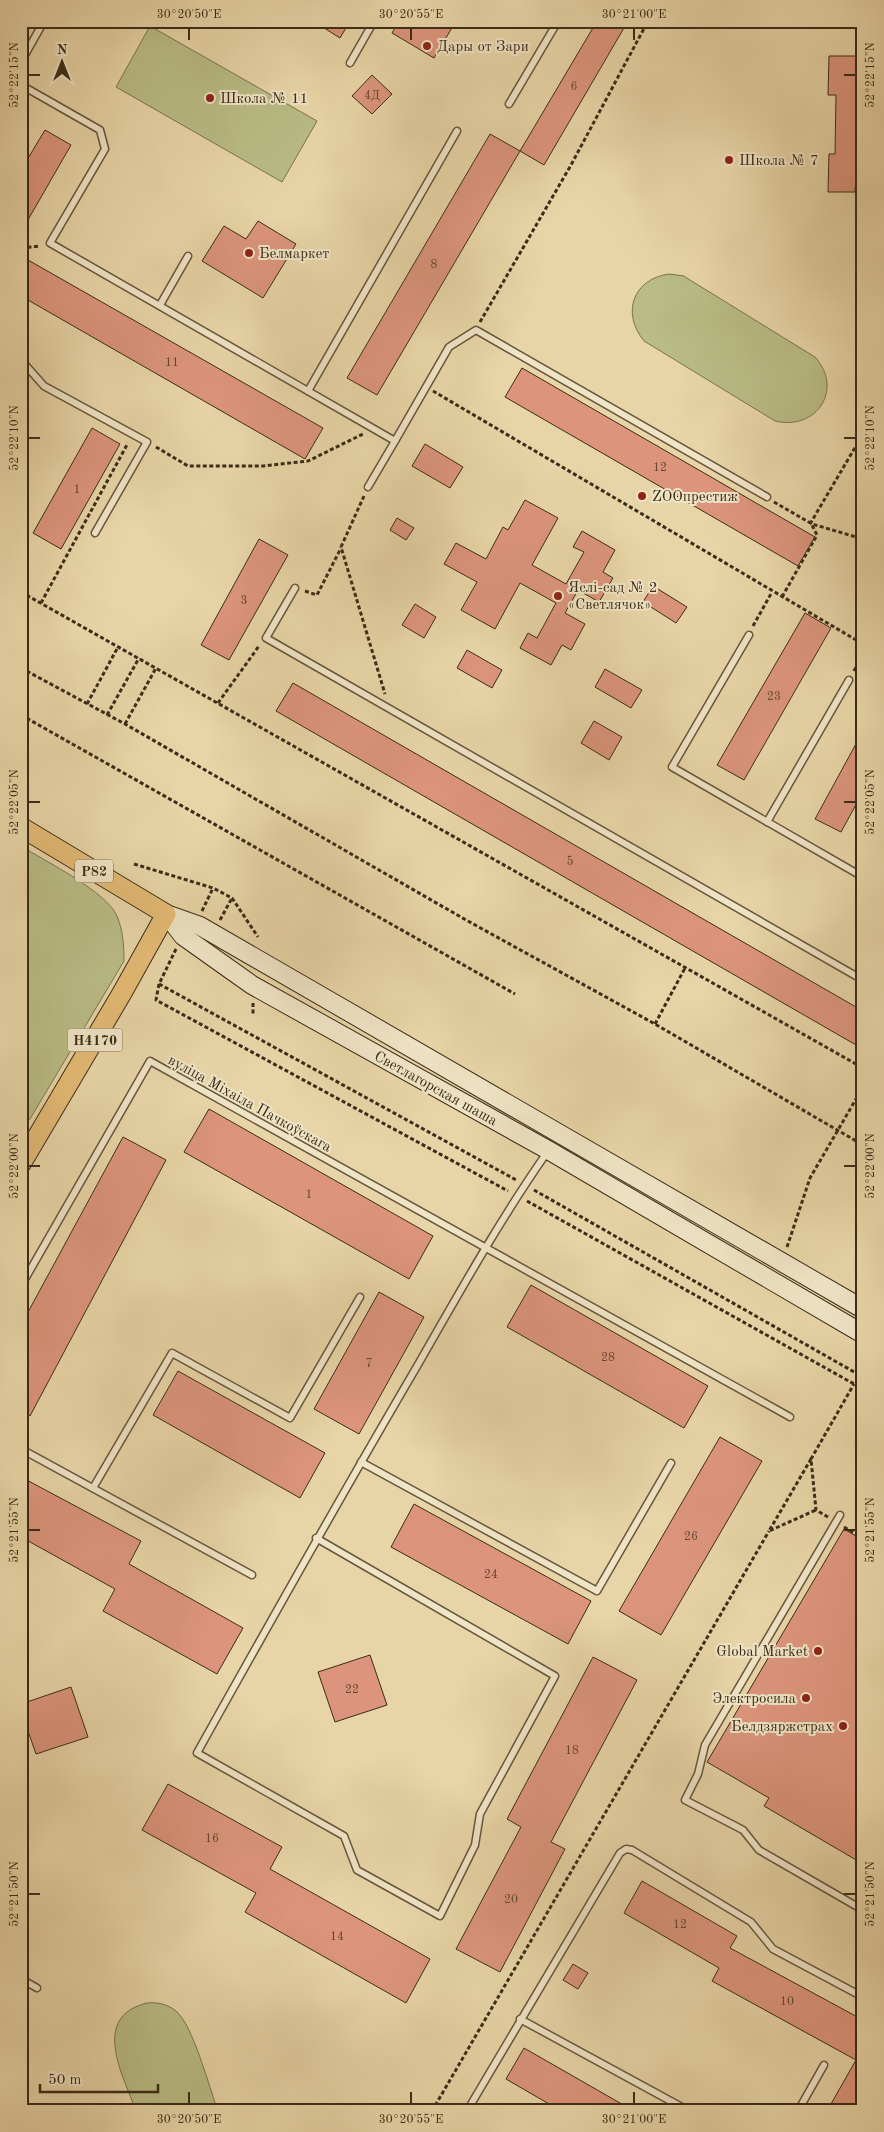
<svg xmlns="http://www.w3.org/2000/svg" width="884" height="2132" font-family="'Old Standard TT',serif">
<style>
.green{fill:#b9bc85;stroke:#7a744e}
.building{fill:#dc957c;stroke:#3b2c18}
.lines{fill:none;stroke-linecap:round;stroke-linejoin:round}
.service-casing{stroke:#66563c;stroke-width:9}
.secondary-casing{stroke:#3b2c18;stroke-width:20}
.primary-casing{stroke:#3b2c18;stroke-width:21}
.path{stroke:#3b2c18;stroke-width:3;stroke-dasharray:4 2.5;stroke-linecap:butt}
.service{stroke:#f0e4c6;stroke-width:6}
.secondary{stroke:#f0e4c6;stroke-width:18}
.primary{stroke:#e4ba74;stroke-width:19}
.ticks{fill:none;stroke:#3b2c18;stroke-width:2}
.poi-dot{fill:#8f2418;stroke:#f0e4c6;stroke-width:2}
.labels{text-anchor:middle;stroke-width:4;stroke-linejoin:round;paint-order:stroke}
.number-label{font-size:12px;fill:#634631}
.shield{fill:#f0e4c6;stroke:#71634c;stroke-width:1}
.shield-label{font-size:14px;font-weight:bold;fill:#3b2c18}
.poi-label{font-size:15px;fill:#3b2c18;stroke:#f0e4c6;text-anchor:start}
.street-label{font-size:15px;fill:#3b2c18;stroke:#f0e4c6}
.neatline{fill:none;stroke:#3b2c18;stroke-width:2}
.ticks-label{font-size:12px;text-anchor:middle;fill:#3b2c18}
</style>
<rect width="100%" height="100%" fill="#e8d5a7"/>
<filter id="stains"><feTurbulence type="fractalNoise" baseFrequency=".004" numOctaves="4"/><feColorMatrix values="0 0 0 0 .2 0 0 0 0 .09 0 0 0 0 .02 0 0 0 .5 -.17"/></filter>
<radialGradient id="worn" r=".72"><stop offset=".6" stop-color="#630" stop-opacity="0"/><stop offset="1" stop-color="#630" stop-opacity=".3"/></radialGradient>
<!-- green -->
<g class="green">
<polygon points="150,26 317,121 282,182 116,87"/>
<path d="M669,274L684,276L690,280L815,357C844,389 817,431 775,421L644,341C621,313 633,279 669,274Z"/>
<path d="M21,846C45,861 107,892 117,916C123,931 124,945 124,961L30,1119L21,1122Z"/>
<path d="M147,2003C157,2002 167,2004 176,2011C193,2025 209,2087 218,2111H136C123,2075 90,2017 147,2003Z"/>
</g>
<!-- building -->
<g class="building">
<polygon points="313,21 350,21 340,38"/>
<polygon points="399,21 456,21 434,58 392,33"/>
<polygon points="597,21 628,21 544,165 520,151"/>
<polygon points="829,56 860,56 860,76 863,76 863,175 856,175 855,192 828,192 829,154 835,154 836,95 828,95"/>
<polygon points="372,75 392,94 372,114 352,96"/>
<polygon points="45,130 71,145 21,232 21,170"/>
<polygon points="490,134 520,151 377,395 347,378"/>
<polygon points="258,221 296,244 263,298 202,261 224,226 246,239"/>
<polygon points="21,256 323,428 305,459 21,296"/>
<polygon points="522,368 815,537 798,566 505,397"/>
<polygon points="92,428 120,444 61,549 33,533"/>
<polygon points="425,444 463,467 450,488 412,466"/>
<polygon points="525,500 558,518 532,565 566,584 584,552 573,547 582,531 615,550 603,572 613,578 599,602 578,590 565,613 585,624 571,650 562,645 551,665 520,648 528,633 537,638 556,603 520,583 495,629 461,610 477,582 444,564 456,543 486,559 503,527 508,530"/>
<polygon points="397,518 414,528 406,540 390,530"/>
<polygon points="259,539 288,555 229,660 201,645"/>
<polygon points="653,586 687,607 676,623 643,602"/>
<polygon points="415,604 436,617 424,638 402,625"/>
<polygon points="805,613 831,628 744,780 717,765"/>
<polygon points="467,650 502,670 492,688 457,668"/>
<polygon points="605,669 642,690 631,708 595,687"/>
<polygon points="293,683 863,1011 863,1049 276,711"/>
<polygon points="594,721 622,737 609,760 581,743"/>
<polygon points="863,731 863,792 841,832 815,819"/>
<polygon points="209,1109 433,1236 409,1279 184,1152"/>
<polygon points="123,1137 166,1160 30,1416 21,1411 21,1325"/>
<polygon points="531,1285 708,1386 684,1428 507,1327"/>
<polygon points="379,1292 424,1317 359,1434 314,1409"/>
<polygon points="178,1371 325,1453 300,1498 153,1415"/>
<polygon points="720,1437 762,1461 661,1635 619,1611"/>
<polygon points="21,1477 141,1541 129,1564 243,1628 217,1674 103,1611 115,1589 21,1537"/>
<polygon points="414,1504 591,1601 568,1644 391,1547"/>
<polygon points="844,1529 863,1540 863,1864 764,1806 769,1798 707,1762"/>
<polygon points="370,1655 387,1705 335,1722 318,1672"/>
<polygon points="593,1657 637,1680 551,1842 565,1849 500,1972 456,1949 521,1827 507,1819"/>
<polygon points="71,1687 88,1737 36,1754 21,1711 21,1704"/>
<polygon points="168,1784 282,1847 270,1869 430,1959 406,2003 245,1912 256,1893 142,1830"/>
<polygon points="642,1881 737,1936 730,1948 863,2020 863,2111 827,2111 856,2060 712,1981 719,1968 624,1913"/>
<polygon points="573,1964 588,1973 578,1989 563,1980"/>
<polygon points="524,2048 634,2111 561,2111 506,2079"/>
</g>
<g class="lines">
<!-- service casing -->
<g class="service-casing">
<g id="service">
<polyline points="21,62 44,21"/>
<polyline points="350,63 374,21"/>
<polyline points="21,85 100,130 105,149 50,243 395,441 449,347 476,330 767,497"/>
<polyline points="509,104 558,21"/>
<polyline points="160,305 188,256"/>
<polyline points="21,360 44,386 147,442 95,533"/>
<polyline points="308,391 457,131"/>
<polyline points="368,487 395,441"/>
<polyline points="295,588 266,638 863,980"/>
<polyline points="749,635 672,767 863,877"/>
<polyline points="767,822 849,680"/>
<polyline points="21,1286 150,1061 790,1417"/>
<polyline points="21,1449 252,1575"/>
<polyline points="361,1462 597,1591 671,1463"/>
<polyline points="93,1488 172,1353 290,1418 360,1297"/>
<polyline points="840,1515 705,1745 698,1774 685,1800 743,1830 759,1850 863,1910"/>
<path d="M316,1538L555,1676L480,1814L475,1845L440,1916L357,1870L344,1836L197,1753C269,1624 341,1496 416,1368C458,1295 499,1221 548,1151"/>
<polyline points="21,1979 37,1988"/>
<polyline points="520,2019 689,2111"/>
<polyline points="467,2111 620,1853 626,1849 632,1850 751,1922 773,1949 863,1997"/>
<polyline points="798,2111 824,2065"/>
</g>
</g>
<!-- secondary casing -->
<g class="secondary-casing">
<g id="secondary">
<polyline points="166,914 183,936 252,985 548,1150 863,1334"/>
<polyline points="166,914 200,926 863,1309"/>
</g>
</g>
<!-- primary casing -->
<g class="primary-casing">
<polyline id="primary" points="21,827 166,914 122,993 21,1164"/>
</g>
<!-- path -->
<g class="path">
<polyline points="21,248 40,246"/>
<polyline points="480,322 571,165 648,21"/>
<polyline points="433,391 863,644"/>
<polyline points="156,447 188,466 263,466 308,461 363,434"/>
<polyline points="364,496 341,547 385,694"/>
<polyline points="774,502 812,524 863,539"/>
<polyline points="810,524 863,434"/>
<polyline points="305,591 317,595 341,548"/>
<polyline points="21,592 863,1068"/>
<polyline points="782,597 817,535 812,525"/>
<polyline points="41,603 128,443"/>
<polyline points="753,626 772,592"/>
<polyline points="21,668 125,724 466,920 655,1024 863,1145"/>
<polyline points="854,671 863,654"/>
<polyline points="218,703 259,646"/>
<polyline points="87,704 118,647"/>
<polyline points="21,715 515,994"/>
<polyline points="107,715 139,658"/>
<polyline points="125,724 156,668"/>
<polyline points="134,864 213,888 232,898 258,937"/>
<polyline points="202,911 213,888"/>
<polyline points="220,920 232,898"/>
<polyline points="176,949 159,984 156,1000 508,1191"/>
<polyline points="159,984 518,1181"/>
<polyline points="253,1003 253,1016"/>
<polyline points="655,1024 685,968"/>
<polyline points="534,1190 863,1377"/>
<polyline points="527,1201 863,1389"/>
<polyline points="787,1247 810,1178 863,1087"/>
<polyline points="811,1459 769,1531 816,1510"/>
<polyline points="828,1517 816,1510 811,1459 854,1384"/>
<polyline points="844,1527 863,1538"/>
<polyline points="432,2111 769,1531"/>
</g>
<!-- service -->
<use href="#service" class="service"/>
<!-- secondary -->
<use href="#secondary" class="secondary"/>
<!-- primary -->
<use href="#primary" class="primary"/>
</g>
<!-- ticks -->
<path class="ticks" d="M189,28V40M411,28V40M634,28V40M28,75H40M844,75H856M28,438H40M844,438H856M28,802H40M844,802H856M28,1166H40M844,1166H856M28,1530H40M844,1530H856M28,1894H40M844,1894H856M189,2092V2104M411,2092V2104M634,2092V2104"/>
<!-- markers -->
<g class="poi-dot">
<circle cx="427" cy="46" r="5"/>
<circle cx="210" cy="98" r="5"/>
<circle cx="729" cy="160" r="5"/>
<circle cx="249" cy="253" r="5"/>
<circle cx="642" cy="496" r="5"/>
<circle cx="558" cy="596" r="5"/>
<circle cx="818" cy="1651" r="5"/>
<circle cx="806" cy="1698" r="5"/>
<circle cx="843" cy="1726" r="5"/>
</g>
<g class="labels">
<!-- number labels -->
<g class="number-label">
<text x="574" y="90">6</text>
<text x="372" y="99">4Д</text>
<text x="434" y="268">8</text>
<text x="172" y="366">11</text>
<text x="660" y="471">12</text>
<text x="77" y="493">1</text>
<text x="244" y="604">3</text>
<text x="774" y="700">23</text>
<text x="570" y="865">5</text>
<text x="309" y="1198">1</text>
<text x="608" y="1361">28</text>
<text x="369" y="1367">7</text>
<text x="691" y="1540">26</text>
<text x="491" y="1578">24</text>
<text x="352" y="1693">22</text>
<text x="572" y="1754">18</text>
<text x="212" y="1842">16</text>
<text x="511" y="1903">20</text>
<text x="680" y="1928">12</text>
<text x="337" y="1940">14</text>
<text x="787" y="2005">10</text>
</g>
<!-- shield labels -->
<g class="shield">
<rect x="75" y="859.5" width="38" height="23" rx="4"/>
<rect x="67.5" y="1028.5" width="55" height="23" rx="4"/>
</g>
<g class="shield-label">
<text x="94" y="876">Р82</text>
<text x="95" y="1045">Н4170</text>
</g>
<!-- poi labels -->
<g class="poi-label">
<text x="437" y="51">Дары от Зари</text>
<text x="220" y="103">Школа № 11</text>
<text x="739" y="165">Школа № 7</text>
<text x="259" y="258">Белмаркет</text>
<text x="652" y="501">ZOOпрестиж</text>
<text x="568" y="592">Яслі-сад № 2<tspan x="568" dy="17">«Светлячок»</tspan></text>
<text x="808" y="1656" text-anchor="end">Global Market</text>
<text x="796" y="1703" text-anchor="end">Электросила</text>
<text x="833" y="1731" text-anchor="end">Белдзяржстрах</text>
</g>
<!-- street labels -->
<g class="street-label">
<text transform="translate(436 1088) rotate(29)" y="5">Светлагорская шаша</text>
<text transform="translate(250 1103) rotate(29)" y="5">вуліца Міхаіла Пачкоўскага</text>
</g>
</g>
<!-- margin -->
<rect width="884" height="2132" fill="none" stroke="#e8d5a7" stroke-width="55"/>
<!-- north arrow -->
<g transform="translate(62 62)" stroke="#f0e4c6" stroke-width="4" paint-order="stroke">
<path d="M0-4L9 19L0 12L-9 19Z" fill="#3b2c18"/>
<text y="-8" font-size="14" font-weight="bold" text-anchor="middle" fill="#3b2c18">N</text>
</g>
<!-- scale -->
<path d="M40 2084v8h118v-8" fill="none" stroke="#3b2c18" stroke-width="2.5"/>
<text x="48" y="2084" font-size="15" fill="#3b2c18" stroke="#f0e4c6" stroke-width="4" paint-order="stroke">50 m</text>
<rect x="28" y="28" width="828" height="2076" class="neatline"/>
<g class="ticks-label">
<text x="189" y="18">30°20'50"E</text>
<text x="411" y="18">30°20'55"E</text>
<text x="634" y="18">30°21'00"E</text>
<text transform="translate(14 75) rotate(-90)" y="4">52°22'15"N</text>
<text transform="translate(870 75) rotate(-90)" y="4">52°22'15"N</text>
<text transform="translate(14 438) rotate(-90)" y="4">52°22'10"N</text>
<text transform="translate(870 438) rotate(-90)" y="4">52°22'10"N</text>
<text transform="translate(14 802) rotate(-90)" y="4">52°22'05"N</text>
<text transform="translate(870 802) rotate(-90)" y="4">52°22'05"N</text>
<text transform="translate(14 1166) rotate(-90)" y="4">52°22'00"N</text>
<text transform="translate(870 1166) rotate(-90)" y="4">52°22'00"N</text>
<text transform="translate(14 1530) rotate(-90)" y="4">52°21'55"N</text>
<text transform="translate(870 1530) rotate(-90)" y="4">52°21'55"N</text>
<text transform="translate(14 1894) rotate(-90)" y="4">52°21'50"N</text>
<text transform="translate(870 1894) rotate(-90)" y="4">52°21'50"N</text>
<text x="189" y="2123">30°20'50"E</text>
<text x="411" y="2123">30°20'55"E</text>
<text x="634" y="2123">30°21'00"E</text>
</g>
<rect width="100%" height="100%" filter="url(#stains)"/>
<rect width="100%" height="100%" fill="url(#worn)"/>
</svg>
